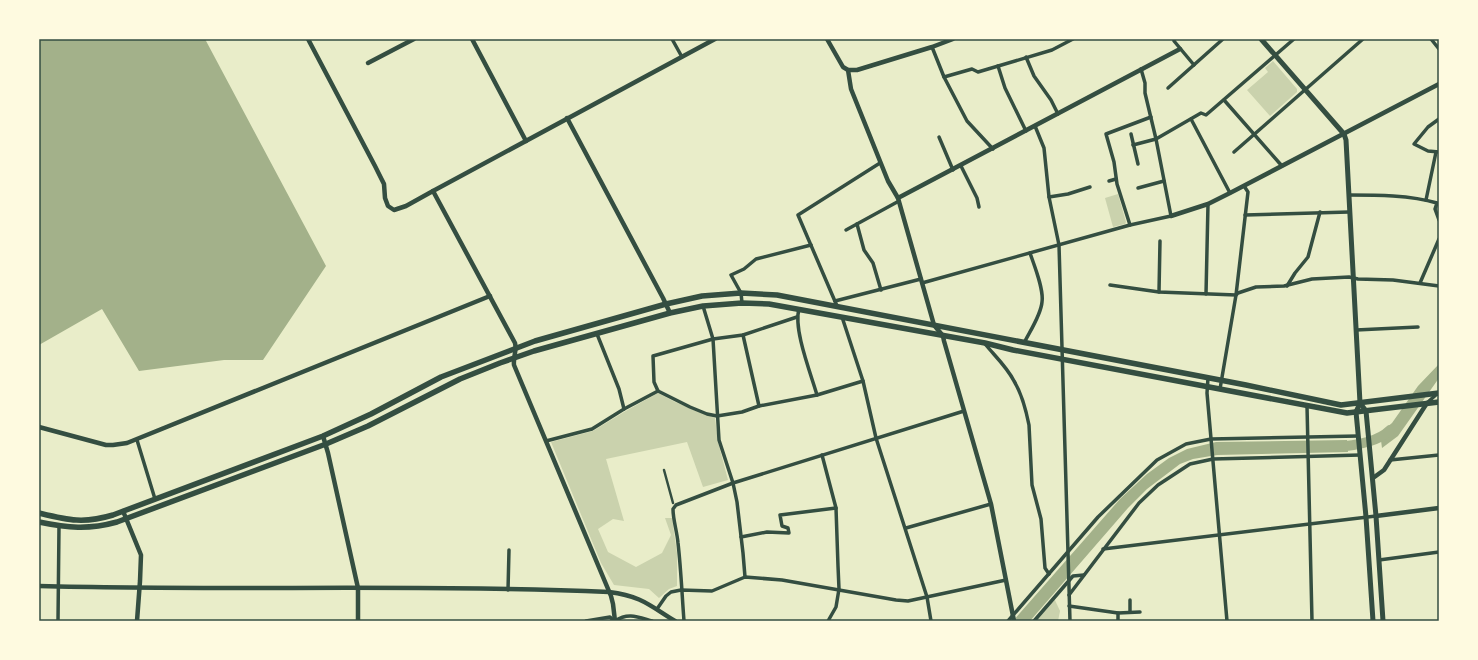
<svg xmlns="http://www.w3.org/2000/svg" width="1478" height="660" font-family="Arial,sans-serif">
<style>
.green{fill:#cad2ad}
.water{fill:#a3b18a}
.lines{fill:none;stroke-linecap:round;stroke-linejoin:round}
.river{stroke:#a3b18a;stroke-width:10}
.pedestrian{stroke:#344e41;stroke-width:2.5}
.minor{stroke:#344e41;stroke-width:3.5}
.tertiary{stroke:#344e41;stroke-width:4.5}
.secondary{stroke:#344e41;stroke-width:5}
.primary{stroke:#344e41;stroke-width:5.5}
.neatline{fill:none;stroke:#344e41;stroke-width:1.5}
</style>
<rect width="100%" height="100%" fill="#e9edc9"/>
<!-- green -->
<g class="green">
<polygon points="1273,61 1297,89 1297,92 1270,116 1247,90 1268,72 1265,68"/>
<polygon points="1118,194 1126,222 1125,224 1113,227 1105,198"/>
<polygon points="658,393 675,402 715,418 718,442 728,480 703,487 687,442 606,459 624,521 613,519 598,529 608,552 636,567 662,553 671,535 665,518 672,518 677,553 677,586 669,589 659,598 649,589 614,585 601,563 551,442 593,431 624,412"/>
<polygon points="1054,598 1060,611 1058,621 1035,621"/>
</g>
<!-- water -->
<g class="water">
<polygon points="39,39 205,39 326,266 263,360 224,360 139,371 102,309 39,345"/>
<polygon points="1439,364 1439,378 1398,436 1382,448 1380,433 1392,423 1418,386"/>
<polygon points="1347,440 1348,452 1217,455 1193,459 1180,464 1147,489 1128,508 1030,621 1013,621 1120,499 1147,474 1169,458 1187,449 1216,442"/>
</g>
<g class="lines">
<!-- river -->
<path class="river" d="M1334,447C1352,446 1377,443 1390,430"/>
<!-- pedestrian -->
<polyline class="pedestrian" points="664,470 673,503"/>
<!-- minor -->
<g class="minor">
<polyline points="672,39 682,57"/>
<polyline points="1174,39 1174,41 1194,65"/>
<polyline points="1431,39 1439,49"/>
<polyline points="932,47 944,77 967,121 993,149"/>
<polyline points="1026,57 1034,76 1051,100 1058,114"/>
<polyline points="998,66 1005,88 1026,131"/>
<polyline points="944,77 972,69 978,72 1052,50 1073,39"/>
<polyline points="1168,88 1223,39"/>
<polyline points="1224,100 1282,166"/>
<polyline points="1191,119 1230,193"/>
<polyline points="1439,119 1428,127 1414,144 1428,151 1439,152"/>
<polyline points="1035,126 1044,148 1049,197 1059,245 1070,621"/>
<polyline points="1131,134 1138,164"/>
<polyline points="939,137 953,170"/>
<polyline points="1133,145 1156,139 1201,113 1206,115 1294,39"/>
<polyline points="1234,152 1363,39"/>
<polyline points="961,166 977,198 979,207"/>
<polyline points="1109,181 1116,179"/>
<polyline points="1138,188 1164,181"/>
<path d="M1349,195C1376,195 1410,195 1437,203L1435,209L1439,220"/>
<polyline points="1049,197 1068,194 1090,187"/>
<polyline points="1426,200 1436,152"/>
<polyline points="1245,215 1349,212"/>
<polyline points="857,224 864,250 873,263 881,290"/>
<polyline points="1130,225 1117,184 1114,162 1106,134 1151,117"/>
<polyline points="846,230 899,201"/>
<polyline points="922,283 1130,225 1171,216 1156,139 1145,93 1145,83 1141,69"/>
<polyline points="1420,283 1439,239"/>
<polyline points="1110,285 1159,292 1236,295 1238,293 1256,287 1284,286 1312,279 1349,277 1358,279 1393,280 1439,286"/>
<polyline points="1287,286 1295,273 1308,257 1320,212"/>
<polyline points="1159,292 1160,241"/>
<polyline points="1206,294 1208,204"/>
<polyline points="835,301 921,279"/>
<polyline points="742,303 741,293 731,275 744,269 756,259 811,245"/>
<polyline points="703,306 713,339 719,440 733,483 737,502 743,553 745,577"/>
<polyline points="837,306 798,215 880,163"/>
<path d="M799,309C793,329 811,374 817,395"/>
<polyline points="842,317 863,381 876,438 927,597 931,621"/>
<polyline points="1356,330 1418,327"/>
<polyline points="597,334 619,389 624,409"/>
<polyline points="743,335 759,406"/>
<path d="M1024,343C1030,331 1041,315 1042,302C1044,289 1034,265 1030,253"/>
<path d="M985,344C995,356 1007,367 1014,381C1022,394 1026,410 1029,425L1032,485L1041,519L1045,568L1049,574"/>
<polyline points="1208,378 1207,393 1227,621"/>
<polyline points="1220,389 1236,295 1248,192 1244,186"/>
<polyline points="658,391 654,382 653,356 713,339 743,335 797,317"/>
<polyline points="1428,402 1438,393"/>
<polyline points="1307,406 1312,621"/>
<polyline points="137,440 155,499"/>
<polyline points="546,441 592,429 624,409 658,391 690,407 707,414 717,416 742,412 759,406 817,395 863,381"/>
<polyline points="822,455 836,508 838,566 839,589 836,607 828,621"/>
<polyline points="1390,460 1439,455"/>
<polyline points="906,528 991,504"/>
<polyline points="741,537 767,532 789,533 788,528 782,526 780,515 836,508"/>
<polyline points="1103,549 1376,516"/>
<polyline points="1379,560 1439,552"/>
<polyline points="508,590 509,550"/>
<polyline points="1069,595 1139,503 1158,485 1190,464 1213,459 1360,455"/>
<polyline points="1130,600 1130,612"/>
<polyline points="1069,606 1118,613 1140,612"/>
<polyline points="657,609 666,596 671,592 681,590 712,591 745,577 782,580 896,600 908,601 1006,580"/>
<polyline points="1118,613 1118,621"/>
<polyline points="58,621 59,526"/>
<polyline points="586,621 610,617 614,621"/>
<path d="M615,621C628,612 638,617 652,621"/>
<path d="M684,621C682,595 681,569 678,543C677,531 673,520 673,509L676,505L733,483L964,411"/>
<polyline points="1008,621 1098,517 1157,460 1186,444 1211,439 1358,436"/>
<polyline points="1034,621 1073,576 1084,575"/>
</g>
<!-- tertiary -->
<g class="tertiary">
<polyline points="308,39 375,166 384,184 385,198 388,206 394,210 406,206 433,191"/>
<polyline points="472,39 526,141"/>
<polyline points="827,39 843,67 848,70 857,70 932,47 953,39"/>
<polyline points="368,63 414,39"/>
<polyline points="848,70 851,89 888,181 898,198 934,325 943,336 944,341 991,504 1014,621"/>
<polyline points="567,118 663,298 670,313"/>
<polyline points="898,198 1180,49"/>
<polyline points="1171,216 1208,204 1230,193 1439,84"/>
<polyline points="39,427 106,445 113,445 127,443 490,296"/>
<polyline points="323,436 328,453 358,588 358,621"/>
<polyline points="1373,478 1384,470 1427,403"/>
<polyline points="123,511 141,555 140,581 137,621"/>
<polyline points="1376,516 1439,508"/>
<path d="M39,586C229,591 419,584 609,592C641,596 649,605 675,621"/>
<path d="M615,621L613,604L611,596L514,365C513,357 517,351 515,343L433,191L715,39"/>
</g>
<!-- secondary -->
<g class="secondary">
<polyline points="1261,39 1344,134 1346,140 1360,403 1366,411 1376,516 1383,621"/>
<polyline points="1360,403 1356,412 1366,517 1373,621"/>
</g>
<!-- primary -->
<g class="primary">
<path d="M39,513C68,520 83,524 113,515L323,436L371,414L441,377L535,341L666,304L702,296L741,293L777,295L1246,385L1341,405L1439,393"/>
<path d="M39,522C68,528 88,530 117,522L326,444L368,426L460,379L500,363L534,351L670,313L703,306L742,303L769,304L985,343L1013,350L1347,413L1439,402"/>
</g>
</g>
<!-- border -->
<rect width="1478" height="660" fill="none" stroke="#fefae0" stroke-width="80"/>
<rect x="40" y="40" width="1398" height="580" class="neatline"/>
</svg>
